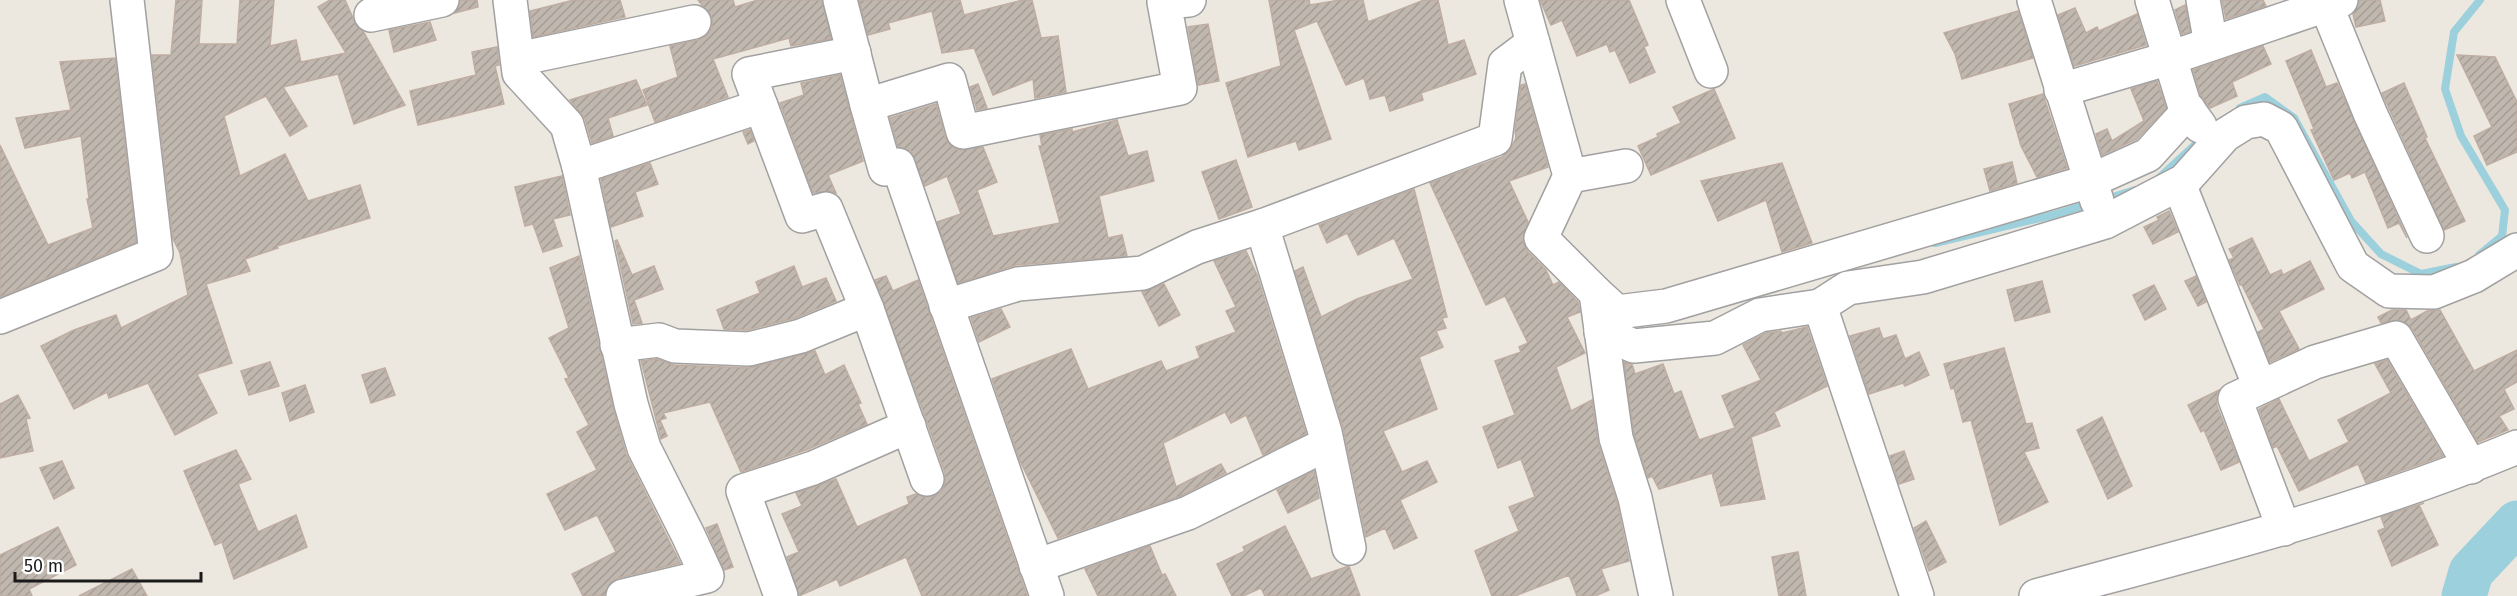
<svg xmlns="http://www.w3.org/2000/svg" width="2517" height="596" font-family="'Fira Sans',sans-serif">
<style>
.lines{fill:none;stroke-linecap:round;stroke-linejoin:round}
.stream{stroke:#9dd0dd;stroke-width:8}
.river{stroke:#9dd0dd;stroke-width:45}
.building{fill:url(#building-hatch);stroke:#bfada1;stroke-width:1.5}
.minor-casing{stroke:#a1a1a1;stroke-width:36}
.minor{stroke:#fff;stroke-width:33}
</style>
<defs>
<pattern id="building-hatch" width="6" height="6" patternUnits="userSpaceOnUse" patternTransform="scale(1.5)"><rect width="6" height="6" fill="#c0b7af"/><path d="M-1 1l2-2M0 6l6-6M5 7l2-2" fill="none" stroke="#a49d96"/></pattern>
</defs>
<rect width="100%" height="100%" fill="#ede8df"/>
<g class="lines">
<!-- stream -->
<g class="stream">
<polyline points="2240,108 2265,97 2294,118 2351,221 2381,254 2421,274 2456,267"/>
<polyline points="2159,178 2196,144"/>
<polyline points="2103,200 2135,190"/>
<polyline points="1935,243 2053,215 2089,204"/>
<polyline points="2479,255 2502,236 2505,210 2461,136 2445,89 2454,32 2480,0"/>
</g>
<!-- river -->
<polyline class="river" points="2464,596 2471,572 2517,523"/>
</g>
<!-- building -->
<g class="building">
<polygon points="176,0 202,0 199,44 237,44 240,0 274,0 270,46 296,40 301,62 346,53 318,7 330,0 345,0 357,27 363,31 405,105 354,124 338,74 283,87 307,126 290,136 266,96 224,116 240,176 285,154 308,201 360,185 370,218 277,246 278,248 245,259 250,271 206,284 232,363 197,374 217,413 175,435 148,383 109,398 107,392 74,409 41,346 74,330 116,315 121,328 188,295 180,253 173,239 152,55 171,55"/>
<polygon points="460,0 477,0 478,7 455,13"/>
<polygon points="574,0 620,0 625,17 533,37 530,11"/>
<polygon points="698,0 733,0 735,7 758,0 822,0 831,39 791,46 789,38 713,59 728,97 655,122 643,90 678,77 670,46 698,40 706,36 712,28 712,18"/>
<polygon points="859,0 960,0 964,15 1023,0 1032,0 1041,38 1058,36 1066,92 1035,98 1033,79 993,95 974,48 942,53 932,11 888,23 890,29 868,35"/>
<polygon points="1269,0 1309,0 1310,5 1340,0 1363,0 1368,22 1424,0 1438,0 1448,45 1464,40 1476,74 1421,93 1423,100 1390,111 1385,95 1370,99 1364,78 1346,85 1317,21 1294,30 1331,139 1299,150 1296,141 1248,157 1226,83 1281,66"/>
<polygon points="1540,0 1629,0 1648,45 1644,47 1655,72 1630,83 1615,50 1610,52 1607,44 1577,56 1562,20 1551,25"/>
<polygon points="2222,0 2263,0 2266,6 2226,19"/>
<polygon points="2359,0 2380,0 2385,21 2356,27 2353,14"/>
<polygon points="2185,5 2190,32 2182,34 2175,10"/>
<polygon points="2075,8 2086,33 2097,27 2099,31 2137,14 2146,45 2074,66 2058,15"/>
<polygon points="2018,11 2033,58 1962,79 1955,54 1944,33"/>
<polygon points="430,22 436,40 394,52 389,30"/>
<polygon points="1208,24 1219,81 1198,85 1188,27"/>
<polygon points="2263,46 2271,64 2232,82 2237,96 2210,108 2201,96 2193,70"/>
<polygon points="497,47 499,65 495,66 504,104 418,125 410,91 476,75 472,52"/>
<polygon points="2311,50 2326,87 2337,83 2407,238 2399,223 2388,228 2365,172 2352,178 2350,173 2334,180 2311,130 2314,129 2286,61"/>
<polygon points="2457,55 2495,57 2517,102 2517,152 2487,165 2474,136 2492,127"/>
<polygon points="115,58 136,242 0,297 0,145 48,245 93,228 87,199 89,199 81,136 25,148 16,118 71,110 60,62"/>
<polygon points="840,75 863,161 828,175 836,193 829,191 813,193 780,103 804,95 801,83"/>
<polygon points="636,80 647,105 608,118 613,136 592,143 585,119 570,100"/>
<polygon points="2157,81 2166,108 2137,139 2102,155 2096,134 2107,129 2112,141 2144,121 2131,89"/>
<polygon points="2404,83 2427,137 2425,138 2465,221 2444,230 2382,93"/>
<polygon points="978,84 987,108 977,110 970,87"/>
<polygon points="1525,84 1548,167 1509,181 1528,222 1523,241 1527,251 1546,270 1553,285 1559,282 1578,302 1580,312 1567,317 1585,353 1556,367 1571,411 1592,400 1598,443 1617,503 1629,561 1601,569 1609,590 1595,596 1577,596 1569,575 1515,596 1492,596 1475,551 1519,531 1509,507 1535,497 1521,459 1498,468 1483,427 1515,415 1495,361 1521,352 1519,347 1528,343 1505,296 1486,305 1430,183 1502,157 1509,151 1516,138 1515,131 1521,85"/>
<polygon points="1714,89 1735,138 1651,175 1638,146 1658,137 1657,134 1681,123 1673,107"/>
<polygon points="2043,94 2067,168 2037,177 2021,146 2009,104"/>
<polygon points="936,104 945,137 950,145 958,150 983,147 997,182 977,190 993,236 1060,223 1039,146 1042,146 1040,135 1072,129 1072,132 1117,120 1128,156 1147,151 1154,181 1099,196 1108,238 1122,235 1127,256 1016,265 958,283 937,222 961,214 947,176 925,186 911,151 898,147 890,118"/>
<polygon points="750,130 754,141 748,144 743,132"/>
<polygon points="1236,160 1252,207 1219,219 1202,172"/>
<polygon points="2012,162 2017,183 1990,191 1984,169"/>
<polygon points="650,163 658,184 635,192 643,216 611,227 601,179"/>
<polygon points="1782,163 1812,243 1782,252 1766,200 1718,221 1701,181"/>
<polygon points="562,176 570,215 553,219 562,246 543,252 533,224 525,226 515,187"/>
<polygon points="1414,189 1447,317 1442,318 1446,328 1436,331 1443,347 1419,357 1437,409 1383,431 1402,472 1427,461 1437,482 1400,500 1417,538 1394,549 1385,528 1366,537 1343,427 1295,271 1303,267 1321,317 1357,299 1413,279 1394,238 1358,255 1347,233 1327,243 1319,225"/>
<polygon points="2169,211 2178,232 2153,244 2144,227 2159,220 2157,217"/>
<polygon points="2252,238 2270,275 2281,270 2283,275 2310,261 2324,289 2279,311 2299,349 2270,362 2258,332 2264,329 2242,285 2240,285 2229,260 2234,258 2229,249"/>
<polygon points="617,240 632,275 654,266 663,289 634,300 642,323 633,324 615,241"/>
<polygon points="1246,251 1257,275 1306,434 1263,455 1246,415 1231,423 1225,412 1163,443 1176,487 1221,464 1226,473 1181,496 1058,538 1020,461 992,379 1071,349 1088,389 1161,361 1166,371 1200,358 1196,347 1236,332 1226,311 1236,307 1214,261"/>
<polygon points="579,256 613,408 626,454 680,563 618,578 610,583 605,596 583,596 572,574 616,552 597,515 565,530 547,494 597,470 577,432 589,425 565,379 569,378 549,338 569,328 550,268"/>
<polygon points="794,266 802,287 826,278 836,301 795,318 747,330 724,329 717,310 760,293 756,282"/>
<polygon points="886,276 893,291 918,280 1027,596 922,596 906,557 840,586 837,579 799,596 787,557 799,552 782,514 802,506 796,493 836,479 857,527 909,504 907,497 916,494 924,497 934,496 941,492 945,483 945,473 926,419 875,280"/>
<polygon points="2196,276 2206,302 2198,306 2185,281"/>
<polygon points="2042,281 2050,312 2015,321 2007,290"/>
<polygon points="1164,284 1180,315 1159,326 1142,292"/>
<polygon points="2154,285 2166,309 2145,320 2133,295"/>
<polygon points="1001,309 1010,327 979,342 971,318"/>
<polygon points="2392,310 2406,310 2411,320 2427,311 2440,310 2474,371 2517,350 2517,382 2504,389 2514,409 2499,416 2508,430 2478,442 2412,328 2399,320 2381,323 2378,317"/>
<polygon points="1807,327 1827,386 1774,412 1780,426 1751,437 1765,499 1721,506 1712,473 1659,489 1652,476 1648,478 1634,434 1624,362 1632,364 1635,374 1663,364 1674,394 1681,391 1699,440 1735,428 1722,396 1761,380 1743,345 1766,333 1781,331 1782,333"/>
<polygon points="1879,328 1883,339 1896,335 1905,359 1919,352 1929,375 1905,386 1903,383 1869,394 1850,336"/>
<polygon points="2004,348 2026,424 2032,423 2039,448 2024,452 2048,502 2000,525 1971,420 1963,422 1954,388 1951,389 1944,364"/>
<polygon points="815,351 825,375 844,365 861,403 858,404 867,424 806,450 741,472 710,402 663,413 666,418 660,420 667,436 661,439 641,361 657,359 674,365 749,368"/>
<polygon points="2387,360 2443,456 2366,483 2358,464 2299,491 2277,446 2273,448 2259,409 2279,399 2309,461 2349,442 2338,420 2391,393 2375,364"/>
<polygon points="270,362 279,386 249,395 241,371"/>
<polygon points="385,368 395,395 371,403 362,375"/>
<polygon points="305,385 314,412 290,421 282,393"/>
<polygon points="2219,390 2216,397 2217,406 2239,462 2221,470 2204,430 2201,432 2188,405"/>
<polygon points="18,395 30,418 26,419 33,451 0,458 0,404"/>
<polygon points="2102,417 2132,486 2108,499 2077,430"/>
<polygon points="236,450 251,479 238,484 258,532 296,515 307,547 234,579 222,542 215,545 184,471"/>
<polygon points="1904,451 1914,479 1899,484 1890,456"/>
<polygon points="62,461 74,488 54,499 40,468"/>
<polygon points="1314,471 1319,498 1288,513 1277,490"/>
<polygon points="2424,503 2419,505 2438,545 2392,566 2378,531 2385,528 2381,517"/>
<polygon points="1926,521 1946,562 1929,571 1914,528"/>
<polygon points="717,524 733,567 724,570 706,528"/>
<polygon points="1285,526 1311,579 1349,566 1360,596 1265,596 1261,588 1243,596 1232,596 1217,564 1245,551 1243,547"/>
<polygon points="58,527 76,565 29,589 32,596 0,596 0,555"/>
<polygon points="1150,546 1162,575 1165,574 1176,596 1098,596 1085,569"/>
<polygon points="1798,552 1806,596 1779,596 1772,557"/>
<polygon points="132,569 147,596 79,596"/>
</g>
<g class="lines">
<!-- minor casing -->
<g class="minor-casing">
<g id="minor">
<polyline points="510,0 519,73 567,125 579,167"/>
<polyline points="840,0 867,105"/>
<polyline points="1521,0 1570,176 1541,238 1596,293 1616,438 1635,498 1656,596"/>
<polyline points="1683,0 1711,71"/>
<polyline points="2034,0 2097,201"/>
<polyline points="2152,0 2184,104 2200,126"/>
<polyline points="2203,0 2211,44"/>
<polyline points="2326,5 2370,113 2427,236"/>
<polyline points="371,15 442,0"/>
<polyline points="854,53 749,74 802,216 826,209 867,309 927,479"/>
<polyline points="518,59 694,22"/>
<polyline points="2061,90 2170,58 2341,0"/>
<polyline points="1570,176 1626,166"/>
<polyline points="2179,184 2260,387"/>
<polyline points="1596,293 1617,312 1666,306 2090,181 2148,155 2189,110"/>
<polyline points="946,306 1018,284 1143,273 1197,247 1262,226"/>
<polyline points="0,317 156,254 127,0"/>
<polyline points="1601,332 1634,346 1715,338 1760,315 1820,306"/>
<polyline points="617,345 659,340 675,346 749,349 801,336 867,309"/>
<polyline points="2284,529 2235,399 2315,362 2396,338 2471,467"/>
<polyline points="1349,548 1325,432 1262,226 1495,139 1505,64 1533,43"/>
<polyline points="1036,566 1188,513 1327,444"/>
<polyline points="623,596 707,576 688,535 644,448 631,404 579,167 761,106"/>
<polyline points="781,596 743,491 813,468 909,426"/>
<polyline points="1047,596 898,165 885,169 867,105 949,80 963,132 1180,88 1164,2 1189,0"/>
<polyline points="1917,596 1820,306 1848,288 1923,277 2105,222 2184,181 2225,135 2246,122 2264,119 2281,128 2353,266 2389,291 2434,292 2474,276 2517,250"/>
<path d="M2036,596C2198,552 2362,512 2517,447"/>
</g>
</g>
<!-- minor -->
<use href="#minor" class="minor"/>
</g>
<!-- scale -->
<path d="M15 572v9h186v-9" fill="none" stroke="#1a1a1a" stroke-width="3"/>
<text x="24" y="572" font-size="18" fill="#1a1a1a" stroke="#ffffff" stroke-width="4.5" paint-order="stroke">50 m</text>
</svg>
